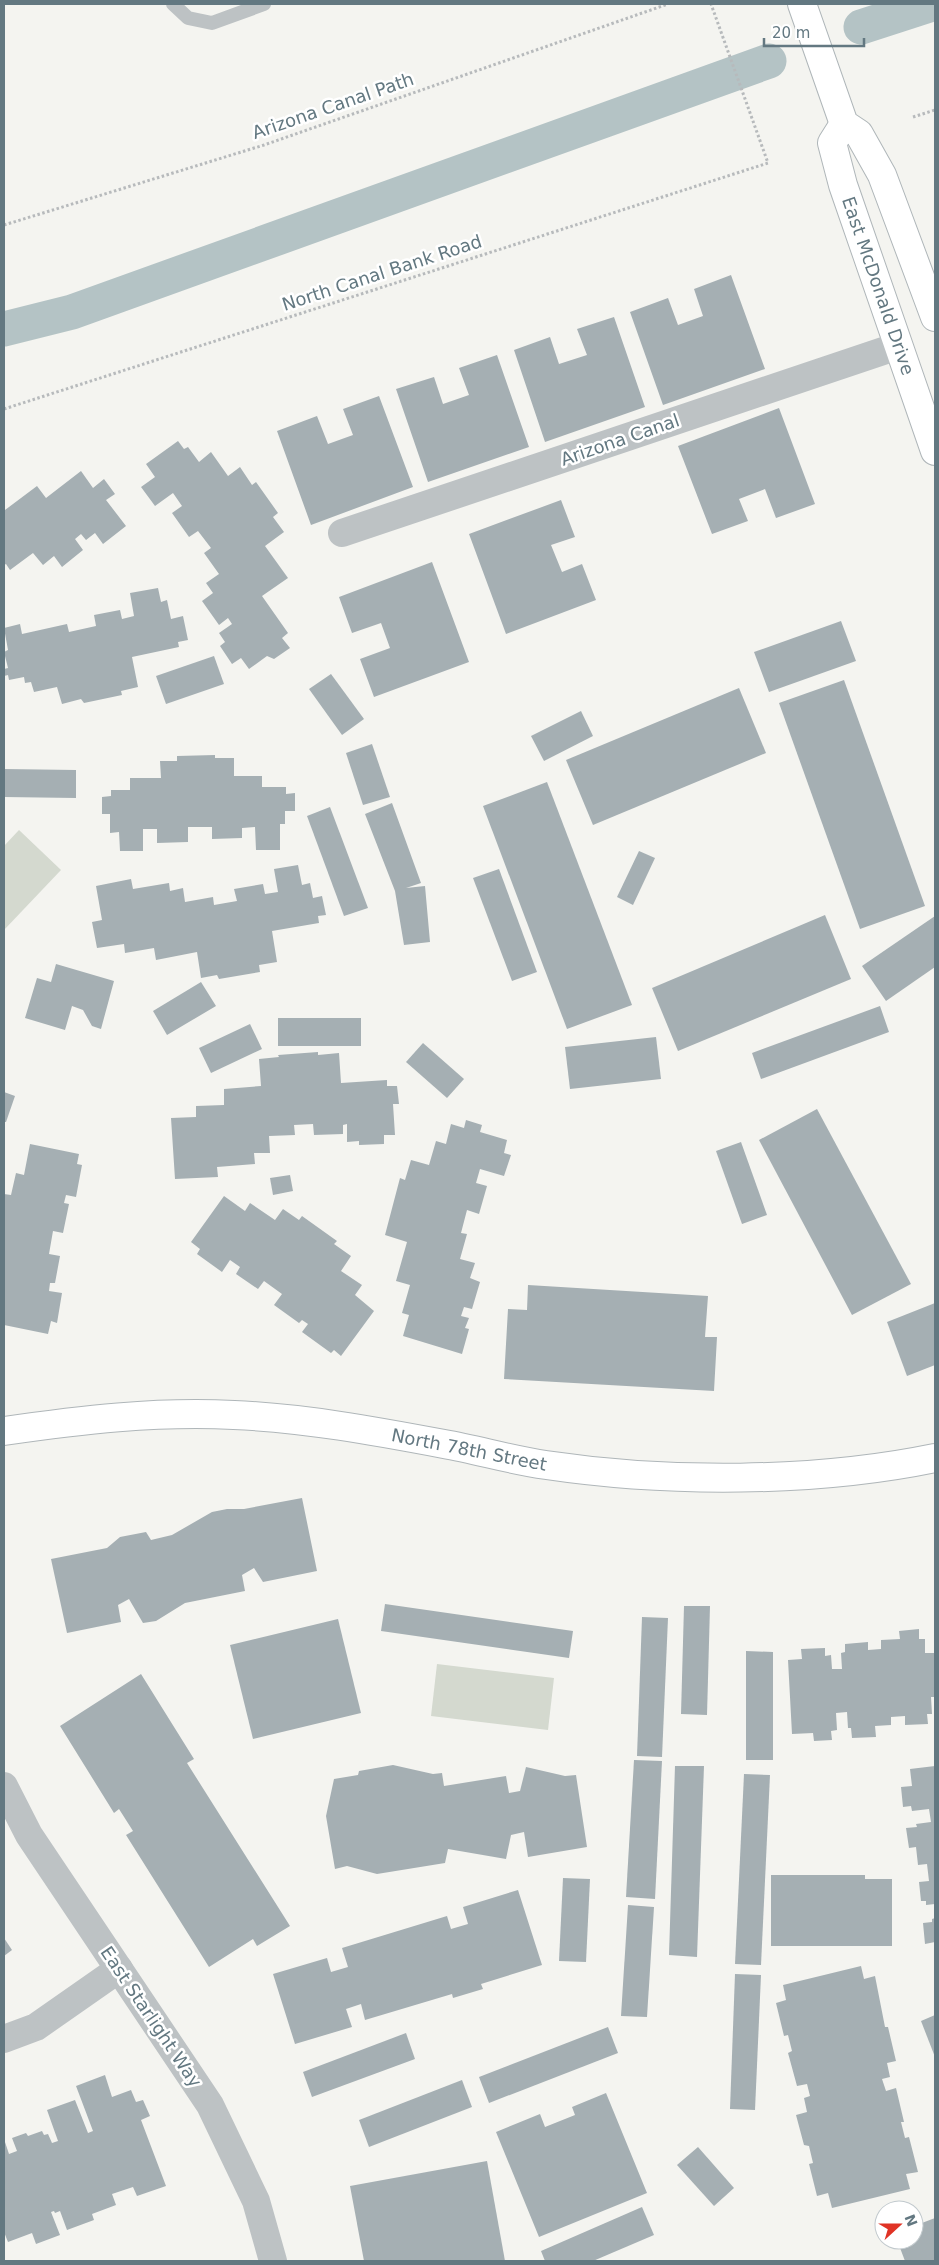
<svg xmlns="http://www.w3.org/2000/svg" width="939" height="2265" font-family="'DejaVu Sans',sans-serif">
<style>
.green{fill:#d4d9cf}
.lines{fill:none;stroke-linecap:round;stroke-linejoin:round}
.canal{stroke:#b4c3c5;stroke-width:35}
.building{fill:#a5afb3}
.secondary-casing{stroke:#afb6b9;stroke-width:30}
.path{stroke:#b7babc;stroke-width:3;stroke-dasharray:2.5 2.5;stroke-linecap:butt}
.lane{stroke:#bdc2c4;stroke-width:14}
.street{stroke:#bdc2c4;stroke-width:28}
.secondary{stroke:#fff;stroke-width:28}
.labels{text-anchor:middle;stroke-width:5;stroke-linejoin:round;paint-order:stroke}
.street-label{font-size:18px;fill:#637881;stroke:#fff}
</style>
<rect width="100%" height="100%" fill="#f4f4f0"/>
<!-- green -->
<g class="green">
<polygon points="19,830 61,870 4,930 4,846"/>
<polygon points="437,1664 554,1678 548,1730 431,1716"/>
</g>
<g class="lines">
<!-- canal -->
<g class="canal">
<polyline points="861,27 932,4"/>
<polyline points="4,329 72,312 769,61"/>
</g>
</g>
<!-- building -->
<g class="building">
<polygon points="731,275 765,369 663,405 630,312 668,298 678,325 703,316 694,289"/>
<polygon points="614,317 645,407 545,442 514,350 550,337 559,364 587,355 577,329"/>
<polygon points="497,355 529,447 428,482 396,389 434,377 443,404 469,395 459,368"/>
<polygon points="379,396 413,487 311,525 277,431 317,416 328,444 353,435 343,409"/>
<polygon points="779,408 815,504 776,518 765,489 739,499 748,521 712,534 678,446"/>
<polygon points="178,441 184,449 188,447 199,462 211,452 228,476 240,467 252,485 256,482 278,513 273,517 284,532 265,546 288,578 262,596 288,633 282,638 290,648 274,659 267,656 249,669 241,658 232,664 220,646 225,642 219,633 232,624 228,618 219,625 202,601 213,593 206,583 219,574 204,553 211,548 198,531 189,537 172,513 182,506 173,493 155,506 141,487 155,477 146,464"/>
<polygon points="81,471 93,488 104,479 115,494 106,500 126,526 103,544 95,533 86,540 81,534 75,539 83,550 62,567 54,556 43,565 33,553 10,570 6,564 4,565 4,508 5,510 37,486 46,498"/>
<polygon points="561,500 575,537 551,545 562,572 582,564 596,600 506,634 469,534"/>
<polygon points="432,562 469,662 374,697 360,659 390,648 381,623 352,633 339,597"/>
<polygon points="158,588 161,602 167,600 171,619 183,616 188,640 178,642 179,647 132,657 138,687 121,691 122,695 84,703 81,699 62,704 57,687 34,692 31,682 25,683 24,677 9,680 8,675 4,676 4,669 8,668 4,652 8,650 4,628 20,624 22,634 67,624 69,632 96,626 94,615 120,610 122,619 134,616 130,593"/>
<polygon points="841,621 856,661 769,692 754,652"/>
<polygon points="214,656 224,684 166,704 156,676"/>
<polygon points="331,674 364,719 342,735 309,689"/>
<polygon points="844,680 925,906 860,929 779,703"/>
<polygon points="739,688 766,753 593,825 566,760"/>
<polygon points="581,711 593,736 544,761 531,736"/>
<polygon points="372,744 390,797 363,805 346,753"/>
<polygon points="215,755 215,758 234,758 234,776 262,776 262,787 286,787 286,794 295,793 295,811 285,811 285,824 280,824 280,850 256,850 255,827 242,828 242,838 212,839 212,827 188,827 188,842 157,843 157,829 143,829 143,851 120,851 119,832 110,833 110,814 102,814 102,797 111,796 111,790 130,790 130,778 161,778 160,761 177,761 177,756"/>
<polygon points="4,769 76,770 76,798 4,797"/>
<polygon points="547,782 632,1005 567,1029 483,806"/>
<polygon points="392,803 421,883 406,888 425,886 430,942 404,945 395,891 365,814"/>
<polygon points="330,807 368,908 344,916 307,816"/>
<polygon points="639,851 655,858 633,905 617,897"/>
<polygon points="298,865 302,885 310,883 313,898 322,896 326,915 318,916 319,923 272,931 277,962 259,965 260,972 219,979 217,975 201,978 197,952 156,960 154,948 125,953 124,944 97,948 92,922 102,920 96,886 131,879 133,889 169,883 170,891 183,888 185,902 213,897 214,905 237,901 234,889 263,884 265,894 278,892 274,869"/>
<polygon points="499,869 537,972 512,981 473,878"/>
<polygon points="825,915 851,979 678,1051 652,988"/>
<polygon points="935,916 935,967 886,1001 862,966"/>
<polygon points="56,964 114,981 101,1029 92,1026 83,1010 72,1006 65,1030 25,1018 37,978 51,982"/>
<polygon points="201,982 216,1006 167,1035 153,1011"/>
<polygon points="880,1006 889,1032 761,1079 752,1053"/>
<rect x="278" y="1018" width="83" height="28"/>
<polygon points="250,1024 262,1049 211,1073 199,1048"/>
<polygon points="656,1037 661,1079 570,1089 565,1047"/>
<polygon points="423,1043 464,1079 447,1098 406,1062"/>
<polygon points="318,1052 318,1055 339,1053 341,1083 387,1080 387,1086 397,1086 399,1104 393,1104 395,1135 384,1135 384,1144 359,1145 359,1141 347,1142 347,1124 343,1125 343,1134 314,1135 313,1124 294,1125 295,1135 269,1136 270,1153 254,1153 255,1164 217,1167 218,1177 175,1179 171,1118 196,1117 196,1106 224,1105 224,1089 261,1086 259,1059 279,1057 278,1055"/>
<polygon points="4,1092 15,1096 6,1122 4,1122"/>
<polygon points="817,1109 911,1284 852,1315 759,1140"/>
<polygon points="466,1120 482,1125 480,1132 507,1140 504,1153 511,1155 504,1176 480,1169 476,1183 487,1186 479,1214 467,1210 461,1233 467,1234 460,1259 475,1263 470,1278 480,1282 472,1309 464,1307 461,1316 469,1318 465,1328 469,1329 462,1354 403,1336 409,1315 402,1313 410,1285 396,1281 407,1242 385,1235 400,1178 405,1180 411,1160 429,1165 436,1141 446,1144 451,1124 464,1128"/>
<polygon points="741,1142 767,1215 742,1224 716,1151"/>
<polygon points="30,1144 79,1154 77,1164 82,1165 76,1197 66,1195 64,1203 69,1204 63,1233 53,1231 49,1254 60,1256 55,1283 50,1283 49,1291 62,1293 57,1323 51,1321 48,1334 4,1325 4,1194 11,1195 16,1173 24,1175"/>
<polygon points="290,1175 293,1191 273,1195 270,1178"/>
<polygon points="224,1196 245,1211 250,1203 275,1220 283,1209 299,1220 302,1216 337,1241 334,1244 351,1256 341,1271 362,1285 355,1295 374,1311 341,1356 334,1350 331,1353 302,1332 308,1324 302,1320 299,1323 274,1305 282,1294 264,1281 258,1289 236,1274 240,1267 230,1260 222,1272 197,1254 200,1249 191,1242"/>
<polygon points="528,1285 708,1296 705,1337 717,1337 714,1391 504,1379 508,1309 527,1310"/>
<polygon points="935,1303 935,1365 907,1376 887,1322"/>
<polygon points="302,1498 317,1571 263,1582 254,1568 242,1575 245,1591 185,1603 156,1621 143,1623 129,1599 118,1605 121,1622 67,1633 51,1559 107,1548 120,1537 146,1532 151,1540 172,1535 212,1512 227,1509 244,1509"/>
<polygon points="385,1604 573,1631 569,1658 381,1631"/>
<polygon points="684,1606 710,1606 707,1715 681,1714"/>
<polygon points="642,1617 668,1618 662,1757 637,1756"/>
<polygon points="338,1619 361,1713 253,1739 230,1645"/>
<polygon points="919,1629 919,1639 925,1639 925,1653 935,1653 935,1697 931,1697 932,1714 927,1714 928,1724 905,1725 905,1716 891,1717 891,1725 875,1726 876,1737 852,1738 851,1728 848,1728 847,1712 836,1713 837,1730 831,1731 832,1740 814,1741 813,1733 792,1734 788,1660 802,1659 801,1649 825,1648 825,1656 831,1655 832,1669 842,1669 841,1653 845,1652 845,1644 868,1642 868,1650 881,1649 881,1640 900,1639 899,1631"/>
<polygon points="746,1651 773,1652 773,1760 746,1760"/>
<polygon points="141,1674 194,1759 187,1763 290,1926 257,1946 253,1939 209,1967 126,1835 133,1831 119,1809 114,1813 60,1726"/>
<polygon points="634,1760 662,1761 655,1899 626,1897"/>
<polygon points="393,1765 433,1774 442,1773 444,1786 506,1776 509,1793 520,1791 526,1767 565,1776 576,1775 587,1847 528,1857 524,1832 511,1835 506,1859 448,1849 445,1863 377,1874 347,1866 335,1869 326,1816 334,1779 358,1775 359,1771"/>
<polygon points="675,1766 704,1766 697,1957 669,1955"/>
<polygon points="935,1766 935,1904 926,1905 926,1901 921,1901 919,1882 929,1881 927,1864 918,1865 916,1847 909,1848 906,1828 917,1827 916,1824 931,1822 929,1809 912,1811 911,1806 903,1807 901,1787 912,1786 910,1769"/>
<polygon points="744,1774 770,1775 761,1965 735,1964"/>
<polygon points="771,1875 865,1875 865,1879 892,1879 892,1946 771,1946"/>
<polygon points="563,1878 590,1879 586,1962 559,1961"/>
<polygon points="518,1890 542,1965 481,1984 483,1989 453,1998 452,1994 365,2020 361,2004 346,2009 352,2027 295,2044 273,1974 327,1958 331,1972 348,1967 342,1948 447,1916 451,1929 468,1924 463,1907"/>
<polygon points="628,1905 654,1907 647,2017 621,2016"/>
<polygon points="935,1918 935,1942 925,1944 923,1923 932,1922 932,1919"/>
<polygon points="4,1938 12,1950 4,1956"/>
<polygon points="861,1966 864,1979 875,1976 885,2027 888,2027 896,2061 887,2063 890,2077 882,2079 886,2091 896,2088 904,2122 901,2122 905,2138 909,2137 918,2172 906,2174 910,2189 832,2208 828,2193 817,2196 809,2164 813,2163 809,2146 804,2145 796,2115 807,2112 804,2098 810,2096 807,2084 797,2086 788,2053 792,2051 788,2035 784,2036 776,2003 786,2000 783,1985"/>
<polygon points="735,1974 761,1975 755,2110 730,2109"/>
<polygon points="935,2015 935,2057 921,2021"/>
<polygon points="608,2027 618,2053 489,2103 479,2077"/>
<polygon points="406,2033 415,2059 312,2097 303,2072"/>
<polygon points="105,2075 112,2097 131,2090 136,2102 143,2100 150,2116 141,2120 166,2186 137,2196 133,2187 112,2194 116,2205 92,2214 94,2220 67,2230 60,2211 55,2213 54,2211 51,2212 60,2235 36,2244 32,2233 8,2242 4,2232 4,2139 9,2154 17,2151 12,2138 26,2133 28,2136 42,2131 44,2135 48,2134 52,2143 58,2141 47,2110 75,2100 88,2133 93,2131 76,2086"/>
<polygon points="462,2080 472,2107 369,2147 359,2120"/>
<polygon points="606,2093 647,2193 539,2237 496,2132 540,2114 545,2127 575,2115 572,2107"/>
<polygon points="698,2147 734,2188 714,2206 677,2165"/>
<polygon points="487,2161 505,2261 364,2261 350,2186"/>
<polygon points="642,2207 654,2235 593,2261 545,2261 541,2251"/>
<polygon points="935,2218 935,2261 905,2261 897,2240 914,2240 914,2226"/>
</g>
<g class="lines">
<!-- secondary casing -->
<g class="secondary-casing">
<g id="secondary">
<polyline points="802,4 844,124 859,134 882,175 935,317"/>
<polyline points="844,124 832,143 843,185 935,451"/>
<path d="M4,1431C80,1420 156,1411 234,1415C304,1418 375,1431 444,1444C478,1450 511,1460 546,1465C667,1483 814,1483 935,1458"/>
</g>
</g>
<!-- path -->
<g class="path">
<polyline points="913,117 935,110"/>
<polyline points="4,225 264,145 668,4"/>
<polyline points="4,409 768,163 711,4"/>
</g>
<!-- lane -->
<polyline class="lane" points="173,4 188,18 212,23 264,4"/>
<!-- street -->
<g class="street">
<polyline points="342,533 898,346"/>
<polyline points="4,1786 29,1835 210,2105 256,2201 273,2261"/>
<polyline points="4,2039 36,2027 119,1969"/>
</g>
<!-- secondary -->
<use href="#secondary" class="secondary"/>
</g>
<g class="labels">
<!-- street labels -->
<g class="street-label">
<text transform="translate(333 106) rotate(-19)" y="6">Arizona Canal Path</text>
<text transform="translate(382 273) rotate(-18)" y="6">North Canal Bank Road</text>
<text transform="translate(878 286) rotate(71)" y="6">East McDonald Drive</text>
<text transform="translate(620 440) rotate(-19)" y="6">Arizona Canal</text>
<text transform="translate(469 1450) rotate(11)" y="6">North 78th Street</text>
<text transform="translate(151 2017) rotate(56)" y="6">East Starlight Way</text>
</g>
</g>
<!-- border -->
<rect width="939" height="2265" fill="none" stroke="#637881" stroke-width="10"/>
<!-- north arrow -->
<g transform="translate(899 2225) rotate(69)"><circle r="24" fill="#ffffff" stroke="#c1c9cd"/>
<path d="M0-4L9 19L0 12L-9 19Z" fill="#e03325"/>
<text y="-8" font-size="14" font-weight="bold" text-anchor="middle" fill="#637881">N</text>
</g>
<!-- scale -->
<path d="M764 38v8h100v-8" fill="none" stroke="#637881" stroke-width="2.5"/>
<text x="772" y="38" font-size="15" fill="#637881" stroke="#ffffff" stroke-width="4" paint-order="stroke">20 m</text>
</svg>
